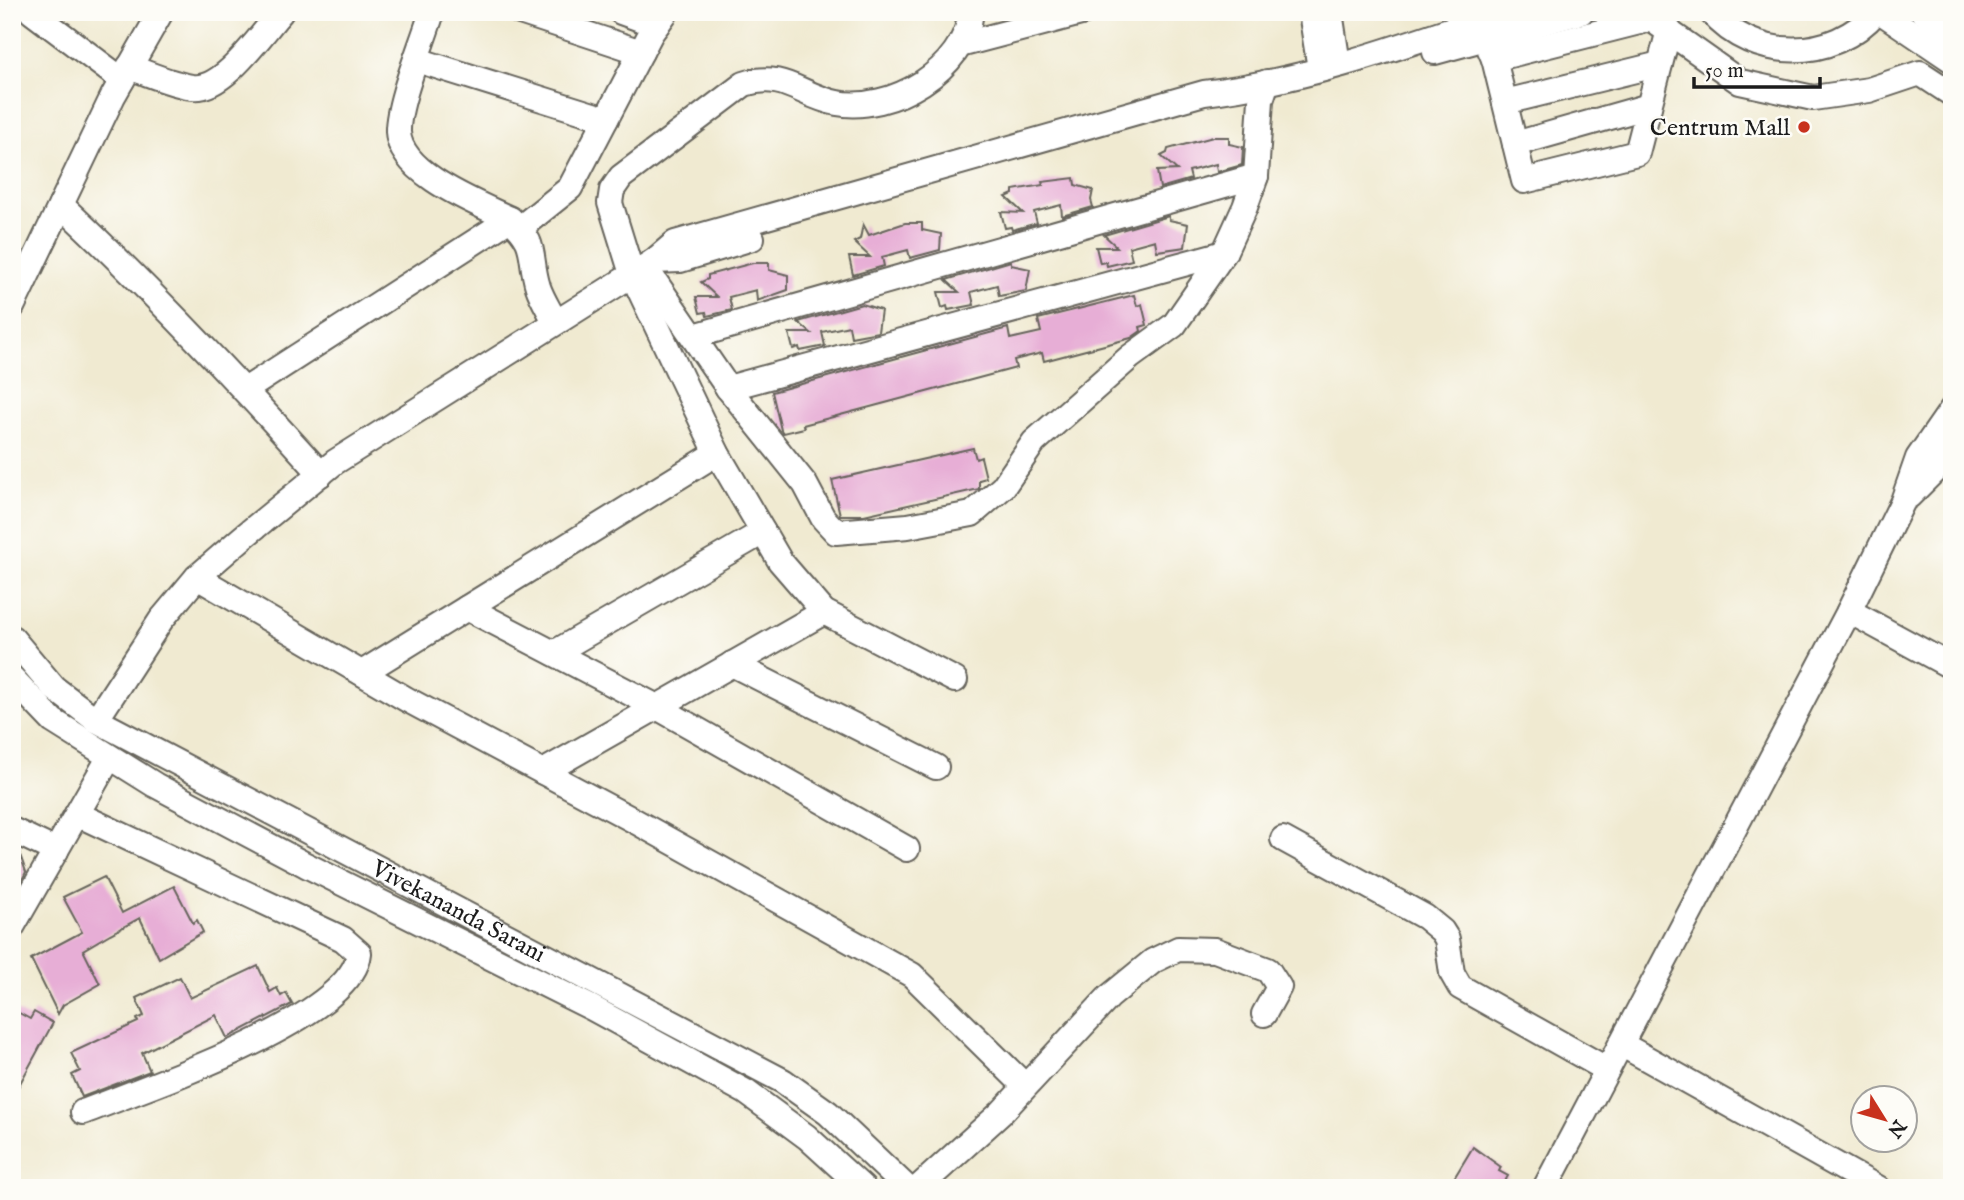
<svg xmlns="http://www.w3.org/2000/svg" width="1964" height="1200" font-family="'IM FELL English',serif">
<style>
.building{fill:#e7aed6}
.lines{fill:none;stroke-linecap:round;stroke-linejoin:round}
.minor-casing{stroke:#66645b;stroke-width:28}
.minor{stroke:#fff;stroke-width:24}
.poi-dot{fill:#c8321e;stroke:#fdfcf7;stroke-width:2.5}
.labels{text-anchor:middle;stroke-width:5;stroke-linejoin:round;paint-order:stroke}
.poi-label{font-size:24px;fill:#1c1c1c;stroke:#fdfcf7;text-anchor:end}
.street-label{font-size:24px;fill:#1c1c1c;stroke:#fdfcf7}
</style>
<rect width="100%" height="100%" fill="#fdfcf7"/>
<filter id="ink" filterUnits="userSpaceOnUse"><feTurbulence type="fractalNoise" baseFrequency=".0143" numOctaves="2"/><feDisplacementMap in="SourceGraphic" scale="14" xChannelSelector="R" yChannelSelector="G"/><feConvolveMatrix kernelMatrix="1 2 1 2 8 2 1 2 1" color-interpolation-filters="sRGB"/></filter>
<filter id="wash" filterUnits="userSpaceOnUse"><feTurbulence type="fractalNoise" baseFrequency=".00686" numOctaves="4" result="noise"/><feDisplacementMap in="SourceGraphic" scale="28" xChannelSelector="R" yChannelSelector="G"/><feGaussianBlur stdDeviation="1.57" result="paint"/><feColorMatrix in="noise" values="0 0 0 0 0 0 0 0 0 0 0 0 0 0 0 0 0 1.4 0 .05"/><feComposite in="paint" operator="in"/></filter>
<g filter="url(#wash)">
<rect width="100%" height="100%" fill="#f0ead1"/>
<g id="blocks">
<!-- building -->
<g class="building">
<polygon points="1213,137 1229,137 1229,144 1243,147 1242,165 1217,172 1216,164 1189,171 1191,179 1160,188 1157,171 1177,170 1161,156 1167,153 1168,149"/>
<polygon points="1074,178 1075,185 1093,190 1091,200 1093,207 1062,216 1061,205 1034,212 1037,223 1012,230 1011,227 1005,228 1001,212 1023,213 1006,197 1013,194 1013,190 1043,185 1042,182"/>
<polygon points="1169,216 1169,220 1188,224 1185,247 1157,251 1155,240 1129,247 1132,260 1107,266 1106,262 1100,263 1096,247 1117,247 1104,235"/>
<polygon points="905,223 922,223 922,230 941,234 940,250 910,258 908,250 882,257 884,266 853,275 849,257 870,257 854,242 860,239 863,224 869,235"/>
<polygon points="1011,261 1011,265 1030,269 1026,291 999,296 997,285 971,292 974,305 948,310 947,306 942,308 938,292 959,292 946,280"/>
<polygon points="753,263 769,263 769,270 788,275 788,290 757,301 756,290 729,297 732,310 707,316 706,312 700,313 696,297 717,297 701,282 708,279 708,275"/>
<polygon points="1134,295 1137,306 1142,304 1147,325 1140,327 1141,331 1131,338 1044,361 1042,353 1014,360 1016,368 803,425 804,428 783,433 781,430 772,392 1008,328 1010,339 1041,332 1038,319"/>
<polygon points="862,304 881,310 878,332 851,337 849,326 822,332 825,346 800,351 799,347 793,349 789,333 811,333 798,322"/>
<polygon points="973,448 976,459 981,457 986,478 979,480 979,489 864,515 840,515 832,480"/>
<polygon points="12,847 18,849 26,872 19,886 12,888"/>
<polygon points="104,877 122,913 174,886 193,923 197,920 203,932 159,958 140,918 110,934 83,950 100,984 63,1005 58,1014 31,959 82,932 63,897"/>
<polygon points="258,966 270,992 277,988 281,996 286,993 292,1004 227,1038 216,1015 142,1053 150,1071 82,1097 72,1075 80,1071 71,1053 138,1022 137,1019 144,1016 136,998 180,977 190,998"/>
<polygon points="12,1009 30,1019 34,1012 53,1023 12,1098"/>
<polygon points="1473,1147 1501,1167 1499,1171 1508,1176 1501,1188 1448,1188"/>
</g>
</g>
</g>
<g filter="url(#ink)">
<use href="#blocks" fill-opacity="0" stroke="#66645b" stroke-width="2"/>
<g class="lines">
<!-- minor casing -->
<g class="minor-casing">
<g id="minor">
<polyline points="32,12 122,80"/>
<path d="M432,12C423,42 397,104 398,132C400,174 477,203 510,219C539,245 528,255 538,287C542,299 550,311 555,322"/>
<polyline points="520,12 641,52"/>
<polyline points="621,12 657,25"/>
<polyline points="1311,12 1320,69"/>
<polyline points="1330,12 1338,64"/>
<path d="M1711,12C1754,62 1833,62 1876,12"/>
<polyline points="1881,12 1952,60"/>
<polyline points="1923,12 1952,33"/>
<polyline points="1485,38 1494,59 1651,19 1740,82 1813,98 1869,90 1920,73 1952,94"/>
<polyline points="960,45 1085,12"/>
<polyline points="1435,52 1581,12"/>
<polyline points="1494,59 1524,181 1637,153 1669,30"/>
<polyline points="417,60 606,119"/>
<path d="M129,67C150,74 171,84 192,87C223,92 261,34 281,12"/>
<polyline points="1505,102 1660,64"/>
<polyline points="1515,144 1649,106"/>
<path d="M61,205C153,291 237,381 321,474"/>
<polyline points="520,228 570,188 651,33 666,12"/>
<polyline points="654,261 680,260 752,238"/>
<polyline points="645,267 728,388 805,484 823,518 836,532 908,526 972,514 1003,487 1034,442 1130,357 1174,325 1224,253 1245,207 1256,176 1261,100 1267,82"/>
<polyline points="12,307 113,96 161,12"/>
<polyline points="694,336 1256,176"/>
<polyline points="728,388 1224,253"/>
<polyline points="245,390 510,219"/>
<polyline points="1909,496 1934,471 1952,445"/>
<polyline points="197,577 406,699 633,820 912,975 1025,1086"/>
<polyline points="467,608 657,707 907,849"/>
<polyline points="1849,611 1952,667"/>
<path id="s1" d="M12,638L54,688L96,720L783,1081L828,1113L907,1188"/>
<polyline points="554,653 763,532"/>
<polyline points="732,664 936,767"/>
<polyline points="362,673 717,453"/>
<polyline points="12,678 53,721 155,785 306,865 592,1008 746,1092 807,1137 863,1188"/>
<path d="M955,680L824,612L780,561L717,453L632,274L610,203L612,190L621,177L744,84C785,71 800,96 837,103C891,113 965,70 971,12"/>
<path d="M96,720L161,620L197,577L242,538L335,462L654,261L675,243L1204,93C1306,81 1405,45 1502,12"/>
<polyline points="543,772 824,612"/>
<path d="M77,814L343,939L359,953C353,1019 141,1089 83,1112"/>
<polyline points="12,830 56,851"/>
<polyline points="1283,839 1425,917 1442,931 1447,939 1452,973 1460,987 1606,1069"/>
<polyline points="12,927 109,758"/>
<polyline points="1621,1044 1878,1188"/>
<polyline points="918,1188 1001,1113 1109,997 1153,961 1178,949 1215,950 1268,970 1279,987 1264,1014"/>
<polyline points="1545,1188 1849,611 1903,501 1918,458 1952,409"/>
</g>
</g>
<!-- minor -->
<use href="#minor" class="minor"/>
</g>
</g>
<!-- markers -->
<circle class="poi-dot" cx="1804" cy="127" r="7"/>
<g class="labels">
<!-- poi labels -->
<g class="poi-label">
<text x="1790" y="135">Centrum Mall</text>
</g>
<!-- street labels -->
<g class="street-label">
<text dy="8" stroke="none"><textPath href="#s1" startOffset="528">Vivekananda Sarani</textPath></text>
</g>
</g>
<!-- margin -->
<rect width="1964" height="1200" fill="none" stroke="#fdfcf7" stroke-width="42"/>
<!-- north arrow -->
<g transform="translate(1884 1119) rotate(127)"><circle r="33" fill="#fdfcf7" stroke="#a3a29f" stroke-width="2"/>
<path d="M0-5L12 26L0 18L-12 26Z" fill="#c8321e"/>
<text y="-10" font-size="19" font-weight="bold" text-anchor="middle" fill="#1c1c1c">N</text>
</g>
<!-- scale -->
<path d="M1694 77v10h126v-10" fill="none" stroke="#1c1c1c" stroke-width="3.5"/>
<text x="1705" y="77" font-size="21" fill="#1c1c1c" stroke="#fdfcf7" stroke-width="5" paint-order="stroke">50 m</text>
</svg>
